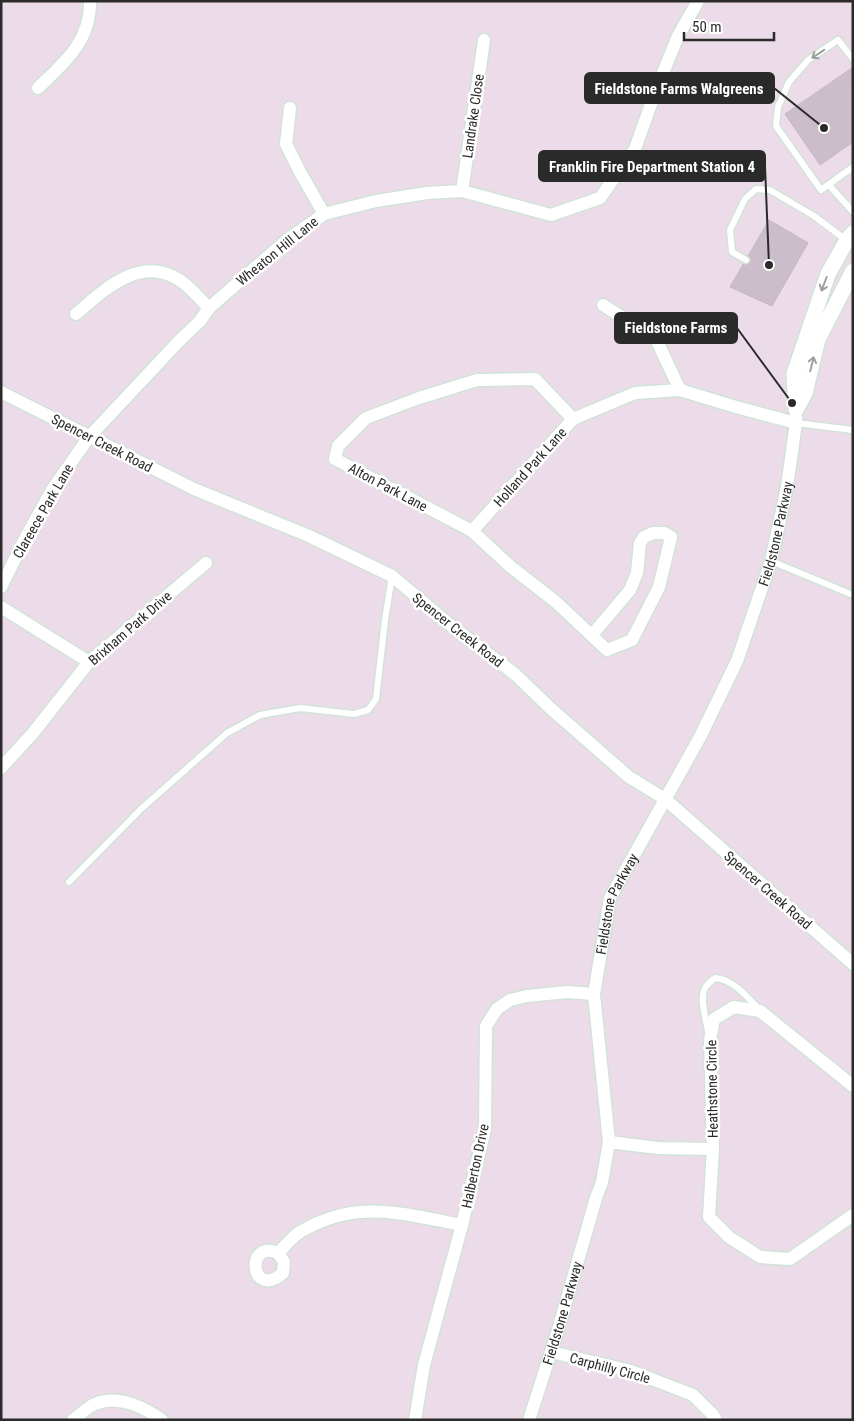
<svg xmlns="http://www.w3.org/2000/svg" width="854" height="1421" font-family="'Roboto Condensed',sans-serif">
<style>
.building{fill:#cbbdc9;stroke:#c7b5c3}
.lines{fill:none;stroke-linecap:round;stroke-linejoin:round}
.service-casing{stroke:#d1e3d8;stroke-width:9}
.minor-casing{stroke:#d1e3d8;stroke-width:15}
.tertiary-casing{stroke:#d1e3d8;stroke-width:18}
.service{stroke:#fff;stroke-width:6}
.minor{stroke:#fff;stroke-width:12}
.tertiary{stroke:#fff;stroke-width:15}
.oneway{stroke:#9f9f9f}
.labels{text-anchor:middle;stroke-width:5;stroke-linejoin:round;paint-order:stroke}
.street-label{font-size:14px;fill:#2a2a2a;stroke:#fff}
.leader{fill:none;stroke:#2a2a2a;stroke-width:2}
.callout-dot{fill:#2a2a2a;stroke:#fff;stroke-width:2}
.callout{fill:#2a2a2a;stroke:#2a2a2a;stroke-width:2}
.callout-label{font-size:15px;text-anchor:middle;font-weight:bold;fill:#fff}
</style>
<rect width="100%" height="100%" fill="#ecdce9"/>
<!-- building -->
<g class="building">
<polygon points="852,68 853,142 820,165 785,114"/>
<polygon points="769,220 808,243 772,306 730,287"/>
</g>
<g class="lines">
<!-- service casing -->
<g class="service-casing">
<g id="service">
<polyline points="853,59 838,40 808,60 789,82 778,107 776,126 821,190 853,167"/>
<polyline points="829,185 853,212"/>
<polyline points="746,260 732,252 730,230 745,199 756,189 770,190 814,216 846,240"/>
<polyline points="796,423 853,430"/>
<polyline points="771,561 853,595"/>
<polyline points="69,882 141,809 227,733 260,715 300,708 354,714 368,710 376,699 385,620 392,576"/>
<path d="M708,1031C706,1020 700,1000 704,990C706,985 711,981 715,978C734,980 745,995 758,1008"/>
</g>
</g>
<!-- minor casing -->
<g class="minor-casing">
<g id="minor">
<path d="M38,88C64,63 91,41 90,1"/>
<polyline points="290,108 286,144 300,172 324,214"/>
<polyline points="462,191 484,40"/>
<polyline points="603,305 656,339 680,390"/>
<path d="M76,314C105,289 141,254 181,281C191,288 200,299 209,308"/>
<polyline points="1,392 194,489 309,536 392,576 449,624 516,675 549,707 629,777 665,799 853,964"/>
<polyline points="573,419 535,379 477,380 419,398 366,418 338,446 335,459 472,531 511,567 556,602 607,650 632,640 659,587 671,537 664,533 653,533 644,537 640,543 637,573 630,590 592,635"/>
<polyline points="472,531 573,419 635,393 680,390 736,407 796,423"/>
<polyline points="1,587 27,535 52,490 89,437 180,340 200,321 209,308 287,240 324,214 376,201 427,193 462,191 551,215 600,198 635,149 656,90 678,36 698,1"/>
<polyline points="1,607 89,662"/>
<polyline points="1,768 33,733 89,662 206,563"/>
<polyline points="853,1086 760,1011 734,1007 714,1019 710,1040 713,1149 709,1217 729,1237 760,1257 790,1259 853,1215"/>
<polyline points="609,1142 658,1148 713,1149"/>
<path d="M278,1253C244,1239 251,1301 283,1273L284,1262L278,1253C285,1246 292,1237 300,1232C357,1198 402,1214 462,1225"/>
<polyline points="551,1352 631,1371 693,1395 713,1415 716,1420"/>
<path d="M73,1420C80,1415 87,1407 95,1404C117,1394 144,1407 162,1420"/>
<polyline points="415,1420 424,1365 462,1225 485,1129 486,1026 497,1009 510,1000 527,996 567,992 594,994"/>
<path id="s1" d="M529,1420L558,1330L596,1198L602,1182L609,1142L594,994L610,898L700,737L737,661L771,561L787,487L796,423V409"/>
</g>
</g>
<!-- tertiary casing -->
<g class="tertiary-casing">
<g id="tertiary">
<polyline points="797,408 805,393 818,339 853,271"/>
<polyline points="796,409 794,374 828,274 847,240 853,233"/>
</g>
</g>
<!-- service -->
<use href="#service" class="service"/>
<!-- minor -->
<use href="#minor" class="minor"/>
<!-- tertiary -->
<use href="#tertiary" class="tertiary"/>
</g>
<!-- one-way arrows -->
<defs><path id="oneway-shaft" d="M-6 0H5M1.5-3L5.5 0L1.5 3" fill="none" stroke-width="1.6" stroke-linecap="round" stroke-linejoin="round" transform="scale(1.25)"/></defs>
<g class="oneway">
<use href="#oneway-shaft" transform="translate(818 54) rotate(146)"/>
<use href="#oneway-shaft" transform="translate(824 284) rotate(111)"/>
<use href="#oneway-shaft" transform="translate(812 364) rotate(-76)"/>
</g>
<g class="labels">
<!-- street labels -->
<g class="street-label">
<text transform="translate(473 116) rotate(-82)" y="5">Landrake Close</text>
<text transform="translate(277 251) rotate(-39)" y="5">Wheaton Hill Lane</text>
<text transform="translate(102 443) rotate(27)" y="5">Spencer Creek Road</text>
<text transform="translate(530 467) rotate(-48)" y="5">Holland Park Lane</text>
<text transform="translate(388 487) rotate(28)" y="5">Alton Park Lane</text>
<text transform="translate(43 511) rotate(-60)" y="5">Clareece Park Lane</text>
<text dy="5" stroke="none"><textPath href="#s1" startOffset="938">Fieldstone Parkway</textPath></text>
<text transform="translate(130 628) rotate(-41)" y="5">Brixham Park Drive</text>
<text transform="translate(458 630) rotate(38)" y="5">Spencer Creek Road</text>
<text transform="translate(768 890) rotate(41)" y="5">Spencer Creek Road</text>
<text dy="5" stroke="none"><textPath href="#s1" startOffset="532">Fieldstone Parkway</textPath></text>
<text transform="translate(712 1089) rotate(-91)" y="5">Heathstone Circle</text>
<text transform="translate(475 1166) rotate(-78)" y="5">Halberton Drive</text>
<text dy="5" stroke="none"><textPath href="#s1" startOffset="112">Fieldstone Parkway</textPath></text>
<text transform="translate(610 1368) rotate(15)" y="5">Carphilly Circle</text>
</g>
</g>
<!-- callouts -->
<path class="leader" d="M824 128L774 88M769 265L765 166M792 403L737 328"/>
<g class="callout-dot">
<circle cx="824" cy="128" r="5"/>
<circle cx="769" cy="265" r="5"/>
<circle cx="792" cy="403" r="5"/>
</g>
<g class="callout">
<rect x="585" y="73" width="189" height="30" rx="5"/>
<rect x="539" y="151" width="226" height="30" rx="5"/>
<rect x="615" y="313" width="122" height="30" rx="5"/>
</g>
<g class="callout-label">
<text x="679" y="94">Fieldstone Farms Walgreens</text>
<text x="652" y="172">Franklin Fire Department Station 4</text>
<text x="676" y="333">Fieldstone Farms</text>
</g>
<!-- border -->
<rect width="854" height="1421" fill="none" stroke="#2a2a2a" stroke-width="5"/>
<!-- scale -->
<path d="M684 32v8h90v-8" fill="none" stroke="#2a2a2a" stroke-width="2.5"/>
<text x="692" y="32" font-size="15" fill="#2a2a2a" stroke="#ffffff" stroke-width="4" paint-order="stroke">50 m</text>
</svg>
